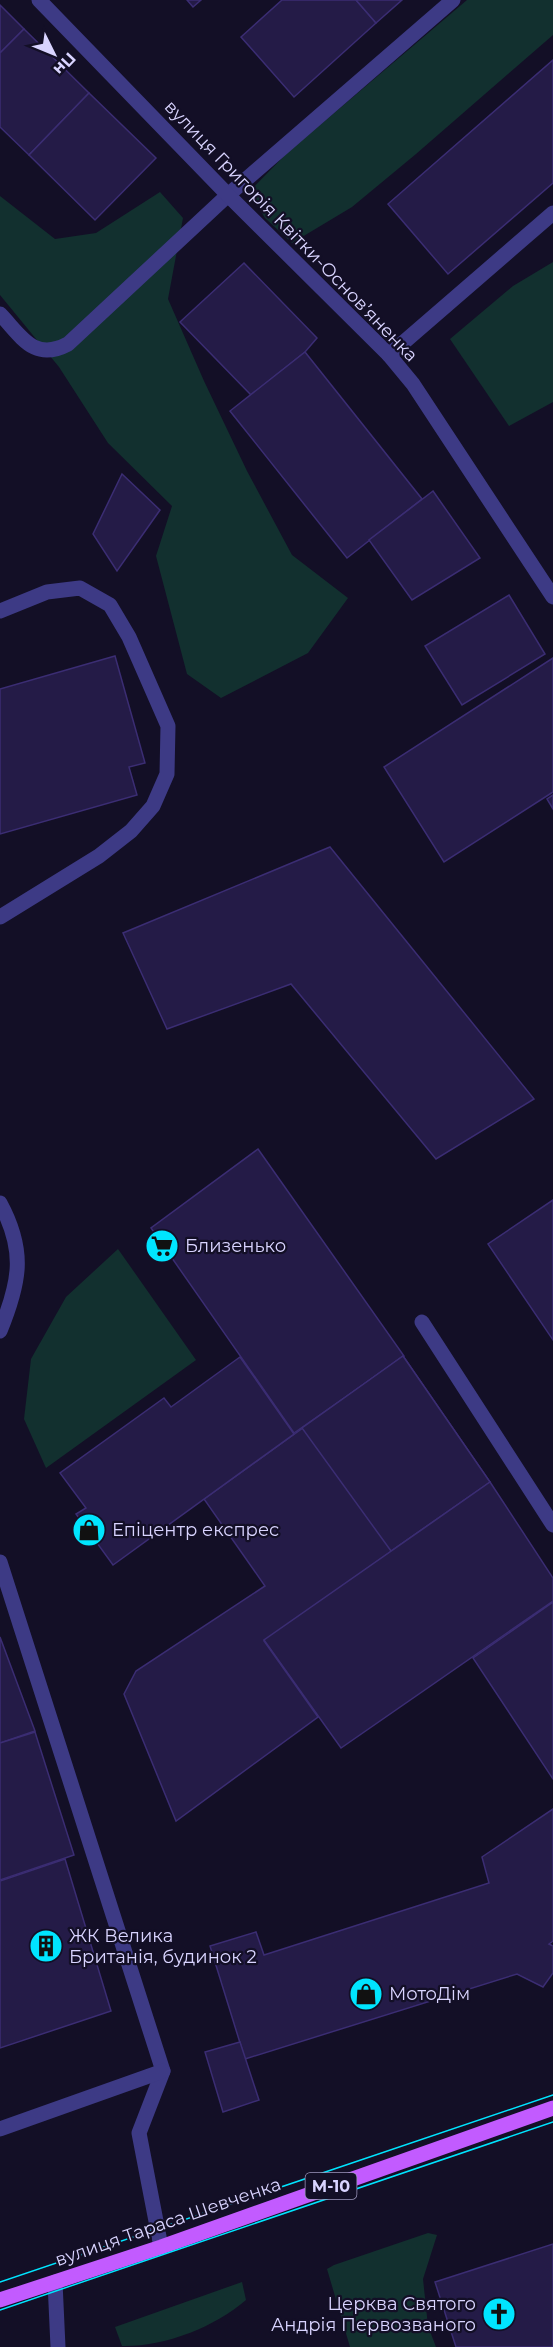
<svg xmlns="http://www.w3.org/2000/svg" width="553" height="2347" font-family="Montserrat,sans-serif">
<style>
.green{fill:#12302f}
.building{fill:#241b47;stroke:#3b2d73;stroke-width:1.5}
.lines{fill:none;stroke-linecap:round;stroke-linejoin:round}
.service{stroke:#3d3a85;stroke-width:15}
.minor{stroke:#3d3a85;stroke-width:15}
.tertiary{stroke:#3d3a85;stroke-width:15}
.primary{stroke:#c25bff;stroke-width:15}
.tram{stroke:#00e5ff;stroke-width:1.5}
.labels{text-anchor:middle;stroke-width:4.5;stroke-linejoin:round;paint-order:stroke}
.shield{fill:#130f26;stroke:#9e99be;stroke-width:1.5}
.shield-label{font-size:16px;font-weight:bold;fill:#d9d4ff}
.street-label{font-size:18px;fill:#d9d4ff;stroke:#130f26}
.poi-label{font-size:18px;fill:#d9d4ff;stroke:#130f26;text-anchor:start}
</style>
<rect width="100%" height="100%" fill="#130f26"/>
<!-- green -->
<g class="green">
<polygon points="467,0 553,0 553,35 416,154 352,207 292,243 265,218 249,192 286,154"/>
<polygon points="160,192 183,218 168,299 204,381 247,471 292,555 348,598 308,653 221,698 187,674 156,556 172,506 108,443 59,367 0,295 0,196 55,239 96,233"/>
<polygon points="553,262 553,402 509,426 450,339 513,286"/>
<polygon points="118,1249 196,1360 46,1468 24,1419 31,1359 66,1297"/>
<polygon points="428,2233 437,2235 423,2279 428,2326 436,2347 350,2347 327,2269 334,2265"/>
<path d="M242,2282L246,2300C215,2327 164,2347 122,2346L115,2327Z"/>
</g>
<!-- building -->
<g class="building">
<polygon points="187,0 201,0 193,7"/>
<polygon points="282,0 356,0 376,23 294,97 241,37"/>
<polygon points="356,0 402,0 376,23"/>
<polygon points="0,5 24,29 0,53"/>
<polygon points="24,29 89,93 29,155 0,127 0,53"/>
<polygon points="553,60 553,183 448,274 388,204"/>
<polygon points="89,93 156,158 95,220 29,155"/>
<polygon points="244,263 317,338 305,352 251,395 180,322"/>
<polygon points="305,352 422,499 347,558 230,411"/>
<polygon points="122,474 160,510 117,571 93,534"/>
<polygon points="433,491 480,558 412,600 369,540"/>
<polygon points="509,595 545,654 462,705 425,646"/>
<polygon points="115,656 145,763 129,767 137,795 0,834 0,689"/>
<polygon points="553,658 553,792 444,862 384,767"/>
<polygon points="553,795 553,809 547,799"/>
<polygon points="330,847 534,1099 436,1159 291,984 167,1029 123,933"/>
<polygon points="258,1149 404,1356 294,1433 151,1228"/>
<polygon points="553,1200 553,1340 488,1244"/>
<polygon points="403,1356 490,1482 264,1641 318,1717 176,1821 124,1694 136,1671 265,1586 204,1499"/>
<polygon points="403,1356 490,1482 391,1551 302,1428"/>
<polygon points="240,1357 294,1434 113,1565 76,1514 86,1508 60,1473 164,1398 171,1407"/>
<polygon points="490,1482 553,1578 553,1601 341,1748 264,1640"/>
<polygon points="553,1602 553,1779 473,1658"/>
<polygon points="0,1637 35,1731 0,1743"/>
<polygon points="35,1732 74,1855 0,1880 0,1743"/>
<polygon points="553,1809 553,1941 549,1944 553,1946 553,1973 543,1987 517,1974 245,2059 210,1946 256,1932 264,1955 489,1883 482,1857"/>
<polygon points="65,1859 111,2011 0,2048 0,1881"/>
<polygon points="240,2042 259,2100 223,2112 205,2052"/>
<polygon points="553,2244 553,2347 456,2347 435,2282"/>
</g>
<g class="lines">
<!-- service -->
<g class="service">
<path d="M0,314C22,337 34,362 68,344L228,195"/>
<polyline points="389,355 553,213"/>
<polyline points="0,611 47,592 80,588 110,605 129,637 168,726 167,774 153,806 131,831 99,856 0,917"/>
<path d="M0,1203C26,1251 20,1282 0,1331"/>
<polyline points="422,1322 553,1525"/>
<polyline points="0,1562 163,2071 139,2133 161,2247"/>
<polyline points="0,2129 163,2071"/>
<polyline points="55,2282 58,2347"/>
</g>
<!-- minor -->
<polyline class="minor" points="228,195 453,0"/>
<!-- tertiary -->
<polyline class="tertiary" points="39,0 228,195 389,355 413,384 553,597"/>
<!-- primary -->
<polyline class="primary" points="0,2300 161,2247 553,2108"/>
<!-- tram -->
<g class="tram">
<polyline points="0,2282 553,2095"/>
<polyline points="0,2310 553,2122"/>
</g>
</g>
<!-- icons -->
<defs>
<g id="supermarket-disc" transform="scale(1.725)"><circle r="9.5" fill="#00e5ff" stroke="#130f26"/><path d="M-6-5.5h2.5l.6 2H6L4.5 2H-2.5L-4.4-4H-6ZM-1.5 3.2a1.3 1.3 0 1 0 .1 0ZM3 3.2a1.3 1.3 0 1 0 .1 0Z" fill="#111"/></g>
<g id="shop-disc" transform="scale(1.725)"><circle r="9.5" fill="#00e5ff" stroke="#130f26"/><path d="M-5-2.5h2.3a2.7 3.5 0 0 1 5.4 0H5L5.5 6h-11ZM-1.5-2.5h3a1.5 2.3 0 0 0-3 0Z" fill="#111"/></g>
<g id="building-disc" transform="scale(1.725)"><circle r="9.5" fill="#00e5ff" stroke="#130f26"/><path d="M-4-6H4V6H1V3H-1V6H-4ZM-2.5-4.3h1.7v1.8h-1.7ZM.8-4.3h1.7v1.8H.8ZM-2.5-1h1.7V.8h-1.7ZM.8-1h1.7V.8H.8Z" fill="#111"/></g>
<g id="church-disc" transform="scale(1.725)"><circle r="9.5" fill="#00e5ff" stroke="#130f26"/><path d="M-1.2-6h2.4v3.5h3.3v2.4h-3.3V6h-2.4V-.1h-3.3v-2.4h3.3Z" fill="#111"/></g>
</defs>
<g fill-rule="evenodd">
<use href="#supermarket-disc" x="162" y="1246"/>
<use href="#shop-disc" x="89" y="1530"/>
<use href="#building-disc" x="46" y="1946"/>
<use href="#shop-disc" x="366" y="1994"/>
<use href="#church-disc" x="499" y="2314"/>
</g>
<g class="labels">
<!-- shield labels -->
<rect class="shield" x="305.5" y="2173" width="51" height="26" rx="4.5"/>
<g class="shield-label">
<text x="331" y="2192">М-10</text>
</g>
<!-- street labels -->
<g class="street-label">
<text transform="translate(291 231) rotate(46)" y="6">вулиця Григорія Квітки-Основʼяненка</text>
<text transform="translate(168 2222) rotate(-19)" y="6">вулиця Тараса Шевченка</text>
</g>
<!-- poi labels -->
<g class="poi-label">
<text x="185" y="1252">Близенько</text>
<text x="112" y="1536">Епіцентр експрес</text>
<text x="69" y="1942">ЖК Велика<tspan x="69" dy="21">Британія, будинок 2</tspan></text>
<text x="389" y="2000">МотоДім</text>
<text x="476" y="2310" text-anchor="end">Церква Святого<tspan x="476" dy="21">Андрія Первозваного</tspan></text>
</g>
</g>
<!-- north arrow -->
<g transform="translate(54 54) rotate(133)" stroke="#130f26" stroke-width="4.5" paint-order="stroke">
<path d="M0-4.5L10 22L0 15L-10 22Z" fill="#d9d4ff"/>
<text y="-9" font-size="16" font-weight="bold" text-anchor="middle" fill="#d9d4ff">Пн</text>
</g>
</svg>
